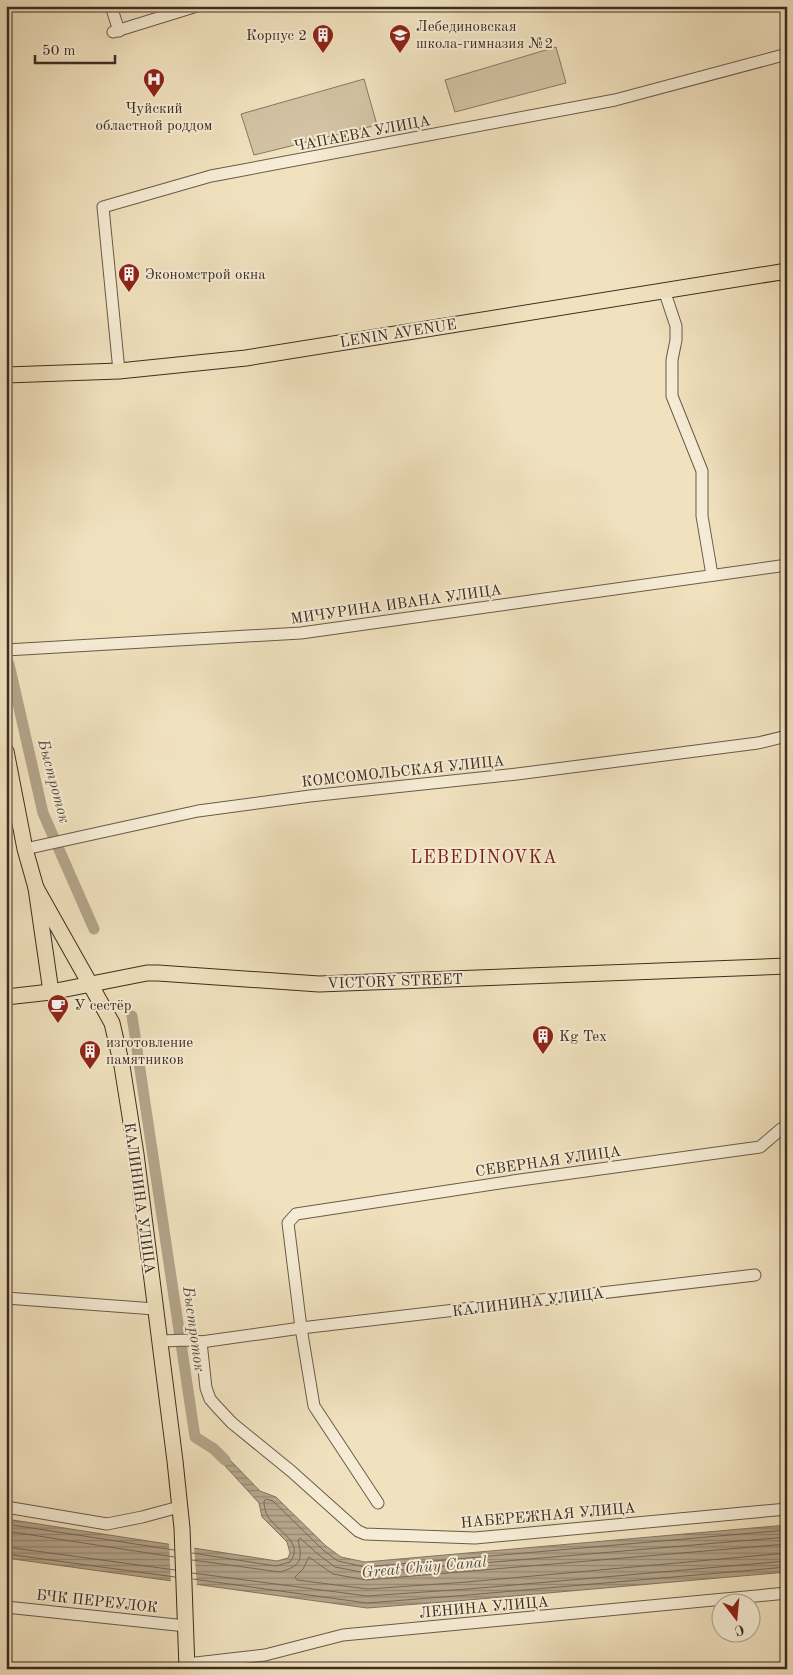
<svg xmlns="http://www.w3.org/2000/svg" width="793" height="1675" font-family="'Old Standard TT',serif">
<style>
.pitch{fill:#d3c3a4;stroke:#887863}
.water{fill:url(#water-rules);stroke:#857460}
.pier{fill:#f1e2bf}
.lines{fill:none;stroke-linecap:round;stroke-linejoin:round}
.shore{stroke:#796856;stroke-width:1}
.canal{stroke:#b4a48a;stroke-width:11}
.minor-casing{stroke:#6b5a49;stroke-width:13}
.major-casing{stroke:#3e2d22;stroke-width:17}
.minor{stroke:#f6ecd5;stroke-width:11}
.major{stroke:#f1e2bf;stroke-width:15}
.labels{text-anchor:middle;stroke-width:4;stroke-linejoin:round;paint-order:stroke}
.poi-label{font-size:15px;fill:#3e2d22;stroke:#f6ecd5;text-anchor:start}
.street-label{font-size:15px;fill:#3e2d22;stroke:#f6ecd5}
.water-label{font-size:16px;font-style:italic;fill:#5c4b3c;stroke:#f6ecd5}
.quarter-label{font-size:18px;letter-spacing:1px;fill:#7a1f14;stroke:#f6ecd5}
</style>
<defs>
<pattern id="water-rules" width="6" height="5" patternUnits="userSpaceOnUse" patternTransform="scale(1.25)"><rect width="6" height="5" fill="#b4a48a"/><path d="M0 2.5h6" fill="none" stroke="#948670"/></pattern>
</defs>
<rect width="100%" height="100%" fill="#f1e2bf"/>
<filter id="stains"><feTurbulence type="fractalNoise" baseFrequency=".004" numOctaves="4"/><feColorMatrix values="0 0 0 0 .2 0 0 0 0 .09 0 0 0 0 .02 0 0 0 .5 -.17"/></filter>
<radialGradient id="worn" r=".72"><stop offset=".6" stop-color="#630" stop-opacity="0"/><stop offset="1" stop-color="#630" stop-opacity=".3"/></radialGradient>
<!-- pitch -->
<g class="pitch">
<polygon points="556,47 566,83 455,112 445,80"/>
<polygon points="364,79 377,125 254,155 241,114"/>
</g>
<!-- water -->
<polygon class="water" points="214,1449 230,1460 260,1491 276,1497 326,1546 341,1557 365,1562 787,1525 787,1572 468,1600 367,1608 6,1558 6,1519 277,1561 288,1558 290,1553 287,1542 262,1517 259,1503 226,1467"/>
<!-- pier -->
<polygon class="pier" points="169,1542 194,1546 197,1587 171,1584"/>
<g class="lines">
<!-- shore -->
<g class="shore">
<polyline points="6,1524 174,1550"/>
<polyline points="6,1531 174,1557"/>
<polyline points="787,1544 366,1580 333,1574 309,1557 303,1569 295,1577 297,1580 368,1589 467,1582 787,1553"/>
<polyline points="6,1547 175,1570"/>
<path d="M192,1553L276,1566L290,1562C306,1541 273,1530 266,1513C265,1510 264,1505 264,1501L266,1499L273,1501L323,1550L338,1561L365,1567L787,1530"/>
<polyline points="6,1554 175,1577"/>
<path d="M192,1560L280,1572C301,1566 303,1560 298,1540L300,1538L319,1555L335,1567L366,1573L787,1537"/>
<polyline points="192,1573 367,1596 468,1589 787,1561"/>
<polyline points="193,1579 367,1603 468,1595 787,1567"/>
</g>
<!-- canal -->
<g class="canal">
<polyline points="9,664 43,813 94,929"/>
<polyline points="132,1016 195,1437 214,1449 225,1460"/>
</g>
<!-- minor casing -->
<g class="minor-casing">
<g id="minor">
<polyline points="111,6 119,31"/>
<polyline points="113,32 197,6"/>
<polyline points="664,290 676,326 676,340 672,360 672,396 702,471 702,516 712,575"/>
<polyline points="119,371 103,207 211,176 615,100 787,54"/>
<polyline points="6,650 301,633 787,565"/>
<polyline points="25,849 198,811 310,796 517,774 758,743 787,736"/>
<polyline points="6,1298 155,1309"/>
<polyline points="160,1341 190,1340 201,1342 301,1328 755,1275"/>
<polyline points="201,1342 206,1388 210,1399 217,1407 232,1423 291,1471 358,1531 365,1534 475,1538 787,1509"/>
<polyline points="378,1503 314,1406 301,1328 288,1223 296,1214 513,1181 760,1147 781,1129 787,1126"/>
<polyline points="6,1507 107,1524 142,1517 179,1507"/>
<polyline points="6,1607 186,1626"/>
<polyline points="187,1664 265,1655 343,1635 787,1593"/>
</g>
</g>
<!-- major casing -->
<g class="major-casing">
<g id="major">
<polyline points="6,375 119,371 246,358 787,271"/>
<polyline points="6,751 25,849 36,888 51,992"/>
<polyline points="36,888 112,1023 122,1066 136,1154 175,1461 182,1528 187,1669"/>
<polyline points="6,997 51,992 147,973 158,973 319,984 787,966"/>
</g>
</g>
<!-- minor -->
<use href="#minor" class="minor"/>
<!-- major -->
<use href="#major" class="major"/>
</g>
<!-- icons -->
<defs>
<g id="building-pin" transform="scale(1.125)"><path d="M0 17L-7.5 6A9.5 9.5 0 1 1 7.5 6Z" fill="#8f2418" stroke="#f6ecd5"/><path d="M-4-6H4V6H1V3H-1V6H-4ZM-2.5-4.3h1.7v1.8h-1.7ZM.8-4.3h1.7v1.8H.8ZM-2.5-1h1.7V.8h-1.7ZM.8-1h1.7V.8H.8Z" fill="#fff"/></g>
<g id="school-pin" transform="scale(1.125)"><path d="M0 17L-7.5 6A9.5 9.5 0 1 1 7.5 6Z" fill="#8f2418" stroke="#f6ecd5"/><path d="M0-5L7-2L0 1L-7-2ZM-4 1L0 2.5L4 1V4Q0 6-4 4Z" fill="#fff"/></g>
<g id="hospital-pin" transform="scale(1.125)"><path d="M0 17L-7.5 6A9.5 9.5 0 1 1 7.5 6Z" fill="#8f2418" stroke="#f6ecd5"/><path d="M-5-5h3v3.5h4V-5h3V5h-3V1.5h-4V5h-3Z" fill="#fff"/></g>
<g id="cafe-pin" transform="scale(1.125)"><path d="M0 17L-7.5 6A9.5 9.5 0 1 1 7.5 6Z" fill="#8f2418" stroke="#f6ecd5"/><path d="M-5.5-4.5H6V0H3Q3 3.5 0 3.5H-2.5Q-5.5 3.5-5.5 0ZM3-3.2v2h1.7v-2ZM-6 4.5H4V6H-6Z" fill="#fff"/></g>
</defs>
<g fill-rule="evenodd">
<use href="#building-pin" x="323" y="35"/>
<use href="#school-pin" x="400" y="35"/>
<use href="#hospital-pin" x="154" y="79"/>
<use href="#building-pin" x="129" y="274"/>
<use href="#cafe-pin" x="58" y="1005"/>
<use href="#building-pin" x="543" y="1036"/>
<use href="#building-pin" x="90" y="1051"/>
</g>
<g class="labels">
<!-- poi labels -->
<g class="poi-label">
<text x="416" y="31">Лебединовская<tspan x="416" dy="17">школа-гимназия №2</tspan></text>
<text x="307" y="40" text-anchor="end">Корпус 2</text>
<text x="154" y="113" text-anchor="middle">Чуйский<tspan x="154" dy="17">областной роддом</tspan></text>
<text x="145" y="279">Экономстрой окна</text>
<text x="74" y="1010">У сестёр</text>
<text x="559" y="1041">Kg Tex</text>
<text x="106" y="1047">изготовление<tspan x="106" dy="17">памятников</tspan></text>
</g>
<!-- street labels -->
<g class="street-label">
<text transform="translate(362 133) rotate(-11)" y="5">ЧАПАЕВА УЛИЦА</text>
<text transform="translate(398 333) rotate(-9)" y="5">LENIN AVENUE</text>
<text transform="translate(396 604) rotate(-8)" y="5">МИЧУРИНА ИВАНА УЛИЦА</text>
<text transform="translate(403 771) rotate(-6)" y="5">КОМСОМОЛЬСКАЯ УЛИЦА</text>
<text transform="translate(395 981) rotate(-2)" y="5">VICTORY STREET</text>
<text transform="translate(548 1161) rotate(-8)" y="5">СЕВЕРНАЯ УЛИЦА</text>
<text transform="translate(140 1198) rotate(82)" y="5">КАЛИНИНА УЛИЦА</text>
<text transform="translate(528 1302) rotate(-7)" y="5">КАЛИНИНА УЛИЦА</text>
<text transform="translate(548 1515) rotate(-5)" y="5">НАБЕРЕЖНАЯ УЛИЦА</text>
<text transform="translate(97 1601) rotate(6)" y="5">БЧК ПЕРЕУЛОК</text>
<text transform="translate(484 1607) rotate(-5)" y="5">ЛЕНИНА УЛИЦА</text>
</g>
<!-- water labels -->
<g class="water-label">
<text transform="translate(55 781) rotate(75)" y="6">Быстроток</text>
<text transform="translate(195 1329) rotate(82)" y="6">Быстроток</text>
<text transform="translate(424 1566) rotate(-5)" y="6">Great Chüy Canal</text>
</g>
<!-- quarter labels -->
<g class="quarter-label">
<text x="484" y="863">LEBEDINOVKA</text>
</g>
</g>
<!-- margin -->
<rect width="793" height="1675" fill="none" stroke="#f1e2bf" stroke-width="25"/>
<rect x="8" y="8" width="778" height="1660" fill="none" stroke="#3e2d22" stroke-width="2.5"/>
<rect x="12" y="12" width="768" height="1650" fill="none" stroke="#3e2d22"/>
<!-- north arrow -->
<g transform="translate(736 1618) rotate(164)"><circle r="24" fill="#f6ecd5" stroke="#aca08d"/>
<path d="M0-4L9 19L0 12L-9 19Z" fill="#8f2418"/>
<text y="-8" font-size="14" font-weight="bold" text-anchor="middle" fill="#3e2d22">С</text>
</g>
<!-- scale -->
<path d="M35 55v8h80v-8" fill="none" stroke="#3e2d22" stroke-width="2.5"/>
<text x="42" y="55" font-size="15" fill="#3e2d22" stroke="#f6ecd5" stroke-width="4" paint-order="stroke">50 m</text>
<rect width="100%" height="100%" filter="url(#stains)"/>
<rect width="100%" height="100%" fill="url(#worn)"/>
</svg>
